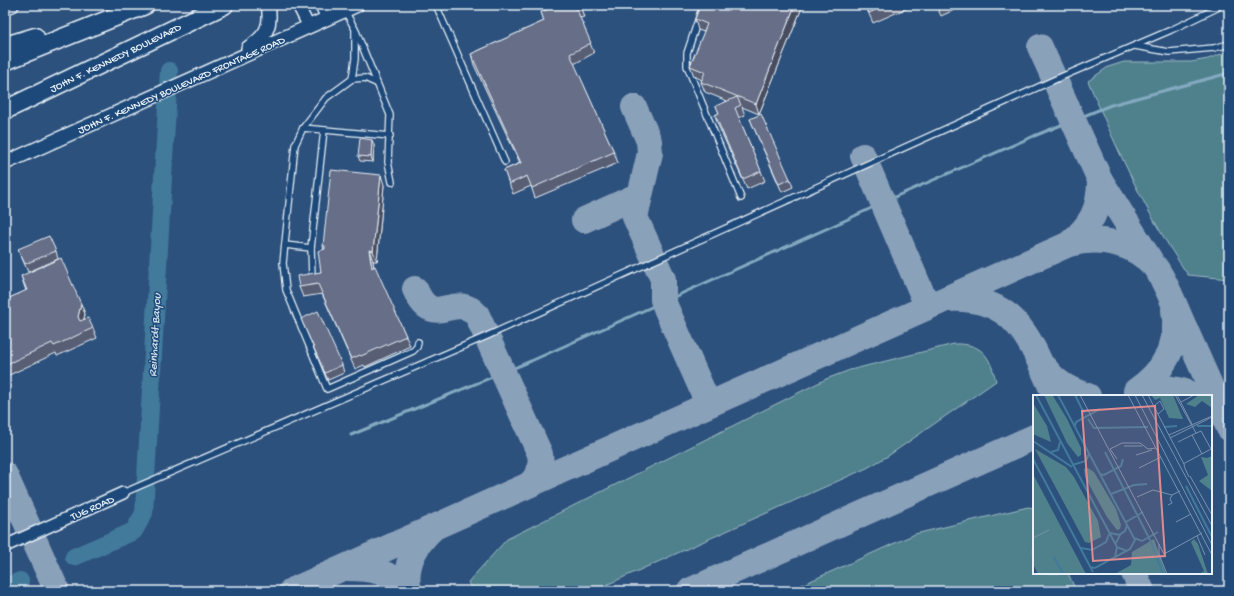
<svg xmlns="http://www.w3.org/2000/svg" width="1234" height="596" font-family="'Gochi Hand',sans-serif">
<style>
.green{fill:#4f818d;stroke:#9cb9c2}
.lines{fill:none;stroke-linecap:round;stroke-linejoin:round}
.stream{stroke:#84aac1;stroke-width:3}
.river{stroke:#427a9c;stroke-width:18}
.taxiway{stroke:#8aa1ba;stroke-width:26}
.service-casing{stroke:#e8f1f8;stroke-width:8}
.minor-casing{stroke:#e8f1f8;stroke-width:14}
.tertiary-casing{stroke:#e8f1f8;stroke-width:16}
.trunk-casing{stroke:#e8f1f8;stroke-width:21}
.service{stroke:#1f4a7a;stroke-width:5.5}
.minor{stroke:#1f4a7a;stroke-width:11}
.tertiary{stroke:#1f4a7a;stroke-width:13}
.trunk{stroke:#1f4a7a;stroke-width:18}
.wall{fill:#585f75;stroke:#e8f1f8}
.shaded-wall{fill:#474d5f;stroke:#e8f1f8}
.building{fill:#666e88;stroke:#e8f1f8}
.labels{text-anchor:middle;stroke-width:3;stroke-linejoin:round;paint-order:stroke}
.street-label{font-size:11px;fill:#e8f1f8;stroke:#1f4a7a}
.water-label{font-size:12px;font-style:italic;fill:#cfdfea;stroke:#1f4a7a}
.inset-river{fill:none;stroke:#427a9c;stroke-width:2}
.inset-road{fill:none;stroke:#7891ae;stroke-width:1}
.view{fill:#df8c90;fill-opacity:0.15;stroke:#df8c90;stroke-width:2}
.inset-edge{fill:none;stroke:#e8f1f8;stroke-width:2}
</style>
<rect width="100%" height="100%" fill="#2d517d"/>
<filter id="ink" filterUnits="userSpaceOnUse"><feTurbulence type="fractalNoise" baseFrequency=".025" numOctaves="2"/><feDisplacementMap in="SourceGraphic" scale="8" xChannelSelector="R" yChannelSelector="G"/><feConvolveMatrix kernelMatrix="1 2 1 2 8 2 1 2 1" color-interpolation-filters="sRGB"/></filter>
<g filter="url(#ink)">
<!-- green -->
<g class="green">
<path d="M1229,51V279L1188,275C1145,213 1117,149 1088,81L1108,67L1124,62H1191L1208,59Z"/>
<path d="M954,344C982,343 990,356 996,381L888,456L867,468L593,591H472L468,582L507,539L826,379L850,370Z"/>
<polygon points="1028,507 1034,508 1034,573 1068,573 1076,591 788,591 915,534"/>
</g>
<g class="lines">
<!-- stream -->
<polyline class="stream" points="351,435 531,361 846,220 899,195 1034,136 1111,105 1229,73"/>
<!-- river -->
<g class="river">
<polyline points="74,557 134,531 144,513 169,71"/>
<polyline points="5,588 20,581"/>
</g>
<!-- taxiway -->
<g class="taxiway">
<path d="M1040,47L1100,180C1100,210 1091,225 1069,244"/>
<polyline points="634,107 649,141 650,153 635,217 663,279 663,300 666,308 704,394 704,402 700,408"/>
<polyline points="863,156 923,296 929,302 937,303"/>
<polyline points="1100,180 1150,260"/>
<polyline points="584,220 639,195"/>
<path d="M415,289C434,333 454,289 477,315L540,454C542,467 539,475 530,484"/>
<path d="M948,299C1018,295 1031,343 1055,396"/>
<path d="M1174,310C1180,345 1163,372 1136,391C1157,386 1176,387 1195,396"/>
<path d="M1045,368C1057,384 1070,390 1088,396"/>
<polyline points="5,475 57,591"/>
<path d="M346,568C372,568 388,570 406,591"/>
<polyline points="1134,573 1142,591"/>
<path d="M291,591L1069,244C1099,236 1134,242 1155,267C1165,280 1174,304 1181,320C1197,356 1213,392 1229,428"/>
<path d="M409,591C403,566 414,546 432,529"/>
<polyline points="689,591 1034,437"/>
</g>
<!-- service casing -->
<g class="service-casing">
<g id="service">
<polyline points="436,5 505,162"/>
<polyline points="703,5 687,53 687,66 741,198"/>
<polyline points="345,11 355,29 355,59 352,79 326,98 303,128 295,145 283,263 286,290 327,389 413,351 417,347 418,342"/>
<polyline points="356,31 390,115 388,162 392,182"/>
<polyline points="1135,46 1169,52 1214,48 1229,44"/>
<polyline points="352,79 365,78 376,83"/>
<polyline points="303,128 390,136"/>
<polyline points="285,245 311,248"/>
<polyline points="312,277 311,248 324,130"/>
<polyline points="123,493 487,336 1054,80 1171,30 1217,8 1216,5"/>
</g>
</g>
<!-- minor casing -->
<g class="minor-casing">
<g id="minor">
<polyline points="298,5 309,27"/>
<polyline points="321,5 327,19"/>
<polyline points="5,546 123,493"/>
</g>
</g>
<!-- tertiary casing -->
<g class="tertiary-casing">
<g id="tertiary">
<polyline points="5,8 12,5"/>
<path d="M248,48C266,36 272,27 268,5"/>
<polyline points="5,163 357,5"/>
</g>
</g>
<!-- trunk casing -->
<g class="trunk-casing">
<g id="trunk">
<polyline points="5,46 35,37"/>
<polyline points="5,61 145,5"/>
<polyline points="5,110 224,5"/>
</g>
</g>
<!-- service -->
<use href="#service" class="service"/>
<!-- minor -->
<use href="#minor" class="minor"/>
<!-- tertiary -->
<use href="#tertiary" class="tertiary"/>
<!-- trunk -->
<use href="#trunk" class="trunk"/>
</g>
<!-- wall -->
<g class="wall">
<polygon points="549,5 580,5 584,17 580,18 594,53 574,64 614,152 618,163 535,198 531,186 513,194 504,170 520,163 474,65 471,54 544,21 541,12 551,8"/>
<polygon points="700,5 803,5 759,114 742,107 745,115 739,118 765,181 747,189 718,125 715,115 719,113 716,106 727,101 705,92 701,82 702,80 694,76 690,66 704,32 698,30 695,19"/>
<polygon points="865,5 914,5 873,23"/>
<polygon points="936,5 962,5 963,6 941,16"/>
<polygon points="750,119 790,179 793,187 782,192 753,126"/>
<polygon points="374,145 373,162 360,161 358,156"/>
<polygon points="384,185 377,261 373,261 374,267 406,336 410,346 365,367 364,365 355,369 322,294 303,297 299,287 321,272 324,250 323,246"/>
<polygon points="18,249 56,251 58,259 28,272"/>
<polygon points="21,276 81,304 85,314 84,319 93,328 97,338 57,356 56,353 5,377 5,295 7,299 26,291"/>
<polygon points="301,319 342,365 344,373 328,380 304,326"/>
</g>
<!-- shaded-wall -->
<g class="shaded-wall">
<polygon points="795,5 803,5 759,114 756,104"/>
<polygon points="372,140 374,145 373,162 371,157"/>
<polygon points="381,175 384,185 377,261 373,251"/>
<polygon points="369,250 373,261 375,278 372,268"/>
<polygon points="81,304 85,314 82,327 78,317"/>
</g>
<!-- building -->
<g class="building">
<polygon points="556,5 580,5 581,7 576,8 591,43 570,54 614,152 532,188 527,176 509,184 504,170 521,163 471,54 544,21 541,12 557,6"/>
<polygon points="700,5 795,5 756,104 701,82 705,72 690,66 707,24 695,19"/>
<polygon points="866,5 887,5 869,13"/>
<polygon points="737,97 741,105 735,108 761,171 743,179 715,115 719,113 716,106"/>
<polygon points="761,114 790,179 779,184 750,119"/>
<polygon points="360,138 372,140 371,157 358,156"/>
<polygon points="331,170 381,175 373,251 369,250 372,268 375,266 406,336 361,356 360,355 351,359 318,284 299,287 297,276 321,272 318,251 325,249 325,246 323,246"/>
<polygon points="49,236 56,251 25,264 18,249"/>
<polygon points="61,258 81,304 78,317 80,321 88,318 93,328 54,346 52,343 5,365 5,295 7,299 27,290 21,276"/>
<polygon points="318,311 342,365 325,373 301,319"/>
</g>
</g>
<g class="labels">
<!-- street labels -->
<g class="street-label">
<text transform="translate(115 57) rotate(-26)" y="4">JOHN F. KENNEDY BOULEVARD</text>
<text transform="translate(181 84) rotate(-24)" y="4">JOHN F. KENNEDY BOULEVARD FRONTAGE ROAD</text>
<text transform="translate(92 507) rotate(-24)" y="4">TUG ROAD</text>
</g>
<!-- water labels -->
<g class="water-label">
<text transform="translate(154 335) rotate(-87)" y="4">Reinhardt Bayou</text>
</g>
</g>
<!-- overview -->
<g transform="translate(1033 395)">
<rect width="179" height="179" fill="#2d517d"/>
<path d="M11,0L20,1L34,24L48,53V60L45,62L34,48ZM118,0H140L150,24L136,23L127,3L122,5ZM166,0H179V13L169,6L162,12L153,9ZM0,8L14,31L18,47L0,39ZM2,54L33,72L41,82L65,126L68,142L56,148L52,147ZM179,61V96L166,86L175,80L168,62L174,63ZM55,73L61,77L83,114L88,130L87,134L84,135L74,122L52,82L51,74ZM0,79L53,179H5L0,169ZM121,144L133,179H82L98,170L99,157ZM161,144L165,149L175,179H166L171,176L158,147Z" fill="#4f818d"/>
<path class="inset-river" d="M3,0L84,152M25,0L102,145L97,154L62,173L57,172M42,0L51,18M55,24L61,33L115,32M42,31L43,27L67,14M164,31H179M131,32L144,31M0,46L39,72M18,57L25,55L27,47M72,57L118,147L130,179M0,64L60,177M39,70L53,66L56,59M67,79L71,80L88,71L90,64M153,91L179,142M78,99L101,90L114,89M93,127L110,117M77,138L87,140L83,148M86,140L92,136L94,130M101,143L109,146L125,137M48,153L59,155L73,147L76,139M21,162L30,179M82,162L84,152L94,156"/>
<path class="inset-road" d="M47,0L131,159L169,138M95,0L179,160M102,0L179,150M109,0L179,131M115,0L152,71M142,0L163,38M144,0L159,29M148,7L161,0M121,11L127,6L131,14L125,19M136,40L179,21M137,43L179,22M145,47L159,40L169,59M91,51H109M103,60L119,55M84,64L77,54L89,48H107L115,54L123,53M150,69L178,54L168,36L159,40M151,71L156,82M106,73L128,62M157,81L179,120M104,102L120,95L139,100L147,96M135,110L139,108L137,104L139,100M143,127L158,119M164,141L172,160M0,143L16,135M126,149V159L134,179"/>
<path class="view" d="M122,11L132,161L60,166L49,16Z"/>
<rect width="179" height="179" class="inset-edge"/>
</g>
<!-- margin -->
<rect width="1234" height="596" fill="none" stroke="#1f4a7a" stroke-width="20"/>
<rect x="10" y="10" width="1214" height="576" fill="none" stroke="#e8f1f8" stroke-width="1.5" filter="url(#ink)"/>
</svg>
